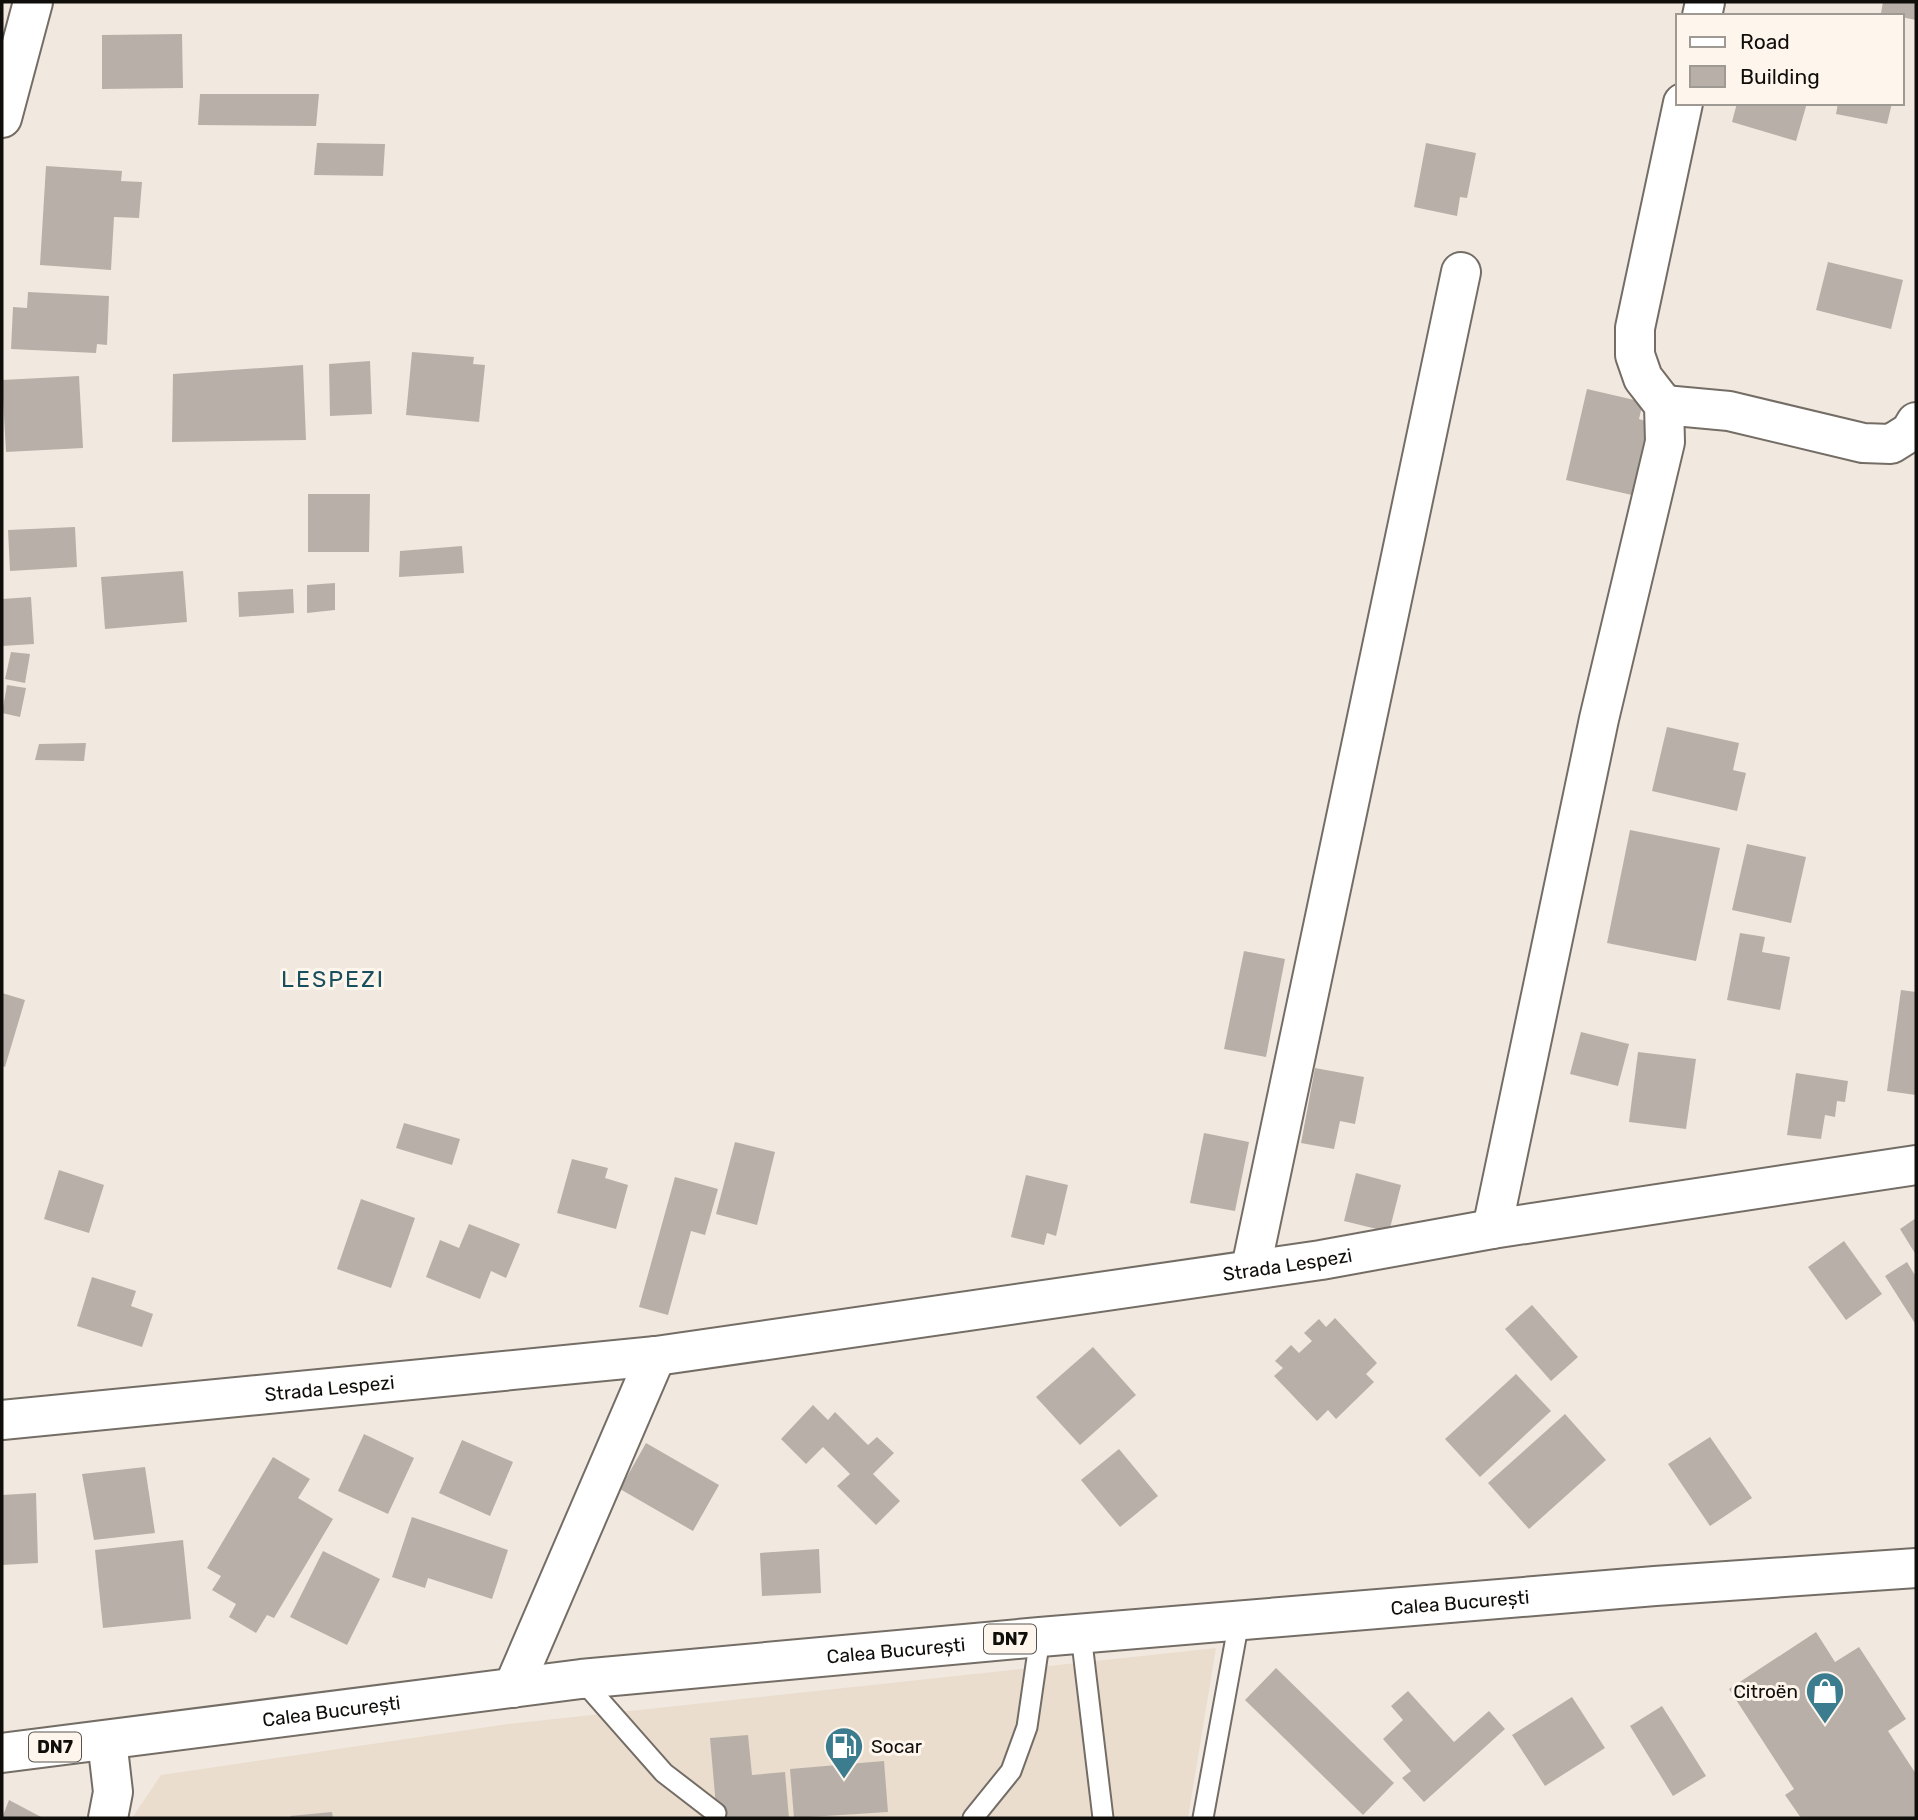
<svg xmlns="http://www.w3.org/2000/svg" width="1918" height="1820" font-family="Rubik,sans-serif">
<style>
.built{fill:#eaddce}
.building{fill:#b8b0a8}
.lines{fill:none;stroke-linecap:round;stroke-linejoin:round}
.lane-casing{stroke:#746d65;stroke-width:23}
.street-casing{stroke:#746d65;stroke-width:42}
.highway-casing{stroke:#746d65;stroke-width:42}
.lane{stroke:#fff;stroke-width:19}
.street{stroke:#fff;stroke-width:38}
.highway{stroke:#fff;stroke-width:38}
.labels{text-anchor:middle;stroke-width:6;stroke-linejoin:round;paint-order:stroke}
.shield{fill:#fef6ed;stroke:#57544f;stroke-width:2}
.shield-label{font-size:18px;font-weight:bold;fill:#100e0b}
.street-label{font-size:19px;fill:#100e0b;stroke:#fef6ed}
.poi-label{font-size:19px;fill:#100e0b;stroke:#fef6ed;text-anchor:end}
.quarter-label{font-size:23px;letter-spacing:2px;fill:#1a4f5e;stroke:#fef6ed}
</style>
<rect width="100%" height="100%" fill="#f1e9e0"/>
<!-- built -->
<polygon class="built" points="1216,1648 1188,1818 132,1818 161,1775 508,1724"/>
<!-- building -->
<g class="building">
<polygon points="1883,2 1916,2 1916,20 1881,13"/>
<polygon points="182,34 183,88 102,89 102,35"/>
<polygon points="200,94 319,94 316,126 198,125"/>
<polygon points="1737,103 1807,103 1796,141 1732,122"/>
<polygon points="1838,103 1892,103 1887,124 1836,114"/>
<polygon points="317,143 385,144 383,176 314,175"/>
<polygon points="1426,143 1476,153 1467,198 1460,197 1457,216 1414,207"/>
<polygon points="46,166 122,171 121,181 142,182 139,218 114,217 111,270 40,265"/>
<polygon points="1828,262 1903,280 1891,329 1816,310"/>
<polygon points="28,292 109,296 107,345 97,344 96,353 11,349 13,307 27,308"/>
<polygon points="412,352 474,357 473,364 485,365 479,422 406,415"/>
<polygon points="370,361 372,414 330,416 329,364"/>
<polygon points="303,365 306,440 172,442 173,374"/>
<polygon points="79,376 83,448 6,452 2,380"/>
<polygon points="1587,389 1643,402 1639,419 1649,422 1632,495 1566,480"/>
<polygon points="308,494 370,494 369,552 308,552"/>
<polygon points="75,527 77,567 10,571 8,530"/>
<polygon points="462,546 464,573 399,577 400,551"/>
<polygon points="183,571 187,622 105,629 101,577"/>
<polygon points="335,583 335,610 307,613 307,585"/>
<polygon points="293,589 294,613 239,617 238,592"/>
<polygon points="31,597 34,644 2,646 2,599"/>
<polygon points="11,652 30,654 25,683 5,679"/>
<polygon points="7,685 26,688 20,717 2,713"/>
<polygon points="1667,727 1739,743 1733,770 1746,773 1737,811 1652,791"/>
<polygon points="86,743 84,761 35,760 39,744"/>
<polygon points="1630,830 1720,848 1696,961 1607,943"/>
<polygon points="1747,844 1806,857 1791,923 1732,910"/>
<polygon points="1740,933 1765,937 1762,952 1790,957 1780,1010 1727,1000"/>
<polygon points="1244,951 1285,959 1266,1057 1224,1049"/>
<polygon points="1901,990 1916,992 1916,1095 1887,1091"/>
<polygon points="2,993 25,1000 5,1067 2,1066"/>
<polygon points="1581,1032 1629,1044 1618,1086 1570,1074"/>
<polygon points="1638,1052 1696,1059 1686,1129 1629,1122"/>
<polygon points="1315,1068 1364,1077 1355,1124 1340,1121 1334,1149 1301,1143"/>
<polygon points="1796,1073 1848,1081 1845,1102 1837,1101 1835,1117 1825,1115 1821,1139 1787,1135"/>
<polygon points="404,1123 460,1139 452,1165 396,1148"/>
<polygon points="1204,1133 1249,1142 1235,1211 1190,1203"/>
<polygon points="735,1142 775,1152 757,1225 716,1214"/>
<polygon points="572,1159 608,1168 605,1178 628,1185 616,1229 557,1213"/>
<polygon points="59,1170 104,1185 89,1233 44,1219"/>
<polygon points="1356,1173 1401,1185 1389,1232 1344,1221"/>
<polygon points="1026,1175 1068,1185 1056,1236 1047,1233 1044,1245 1011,1237"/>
<polygon points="675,1177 718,1189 705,1235 691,1231 668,1315 639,1307"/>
<polygon points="361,1199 415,1218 391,1288 337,1269"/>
<polygon points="1916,1218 1916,1255 1900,1229"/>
<polygon points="469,1224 520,1244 506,1278 491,1271 480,1299 426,1277 440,1240 459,1248"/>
<polygon points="1844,1241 1882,1294 1846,1320 1808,1267"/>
<polygon points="1907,1262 1916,1277 1916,1325 1885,1276"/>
<polygon points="92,1277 136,1291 131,1306 153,1314 142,1347 77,1326"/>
<polygon points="1532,1305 1578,1357 1551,1381 1505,1329"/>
<polygon points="1335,1318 1377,1363 1366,1374 1374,1382 1336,1419 1328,1410 1317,1421 1274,1376 1283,1368 1275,1361 1291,1345 1299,1353 1312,1341 1304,1333 1319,1319 1326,1327"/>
<polygon points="1093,1347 1136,1395 1080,1445 1036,1397"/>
<polygon points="1516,1374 1551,1411 1480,1477 1445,1439"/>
<polygon points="813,1405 828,1420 835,1412 868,1445 877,1437 894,1453 873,1474 900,1501 876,1525 837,1486 850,1474 823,1447 806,1464 781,1439"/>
<polygon points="1565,1414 1606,1460 1529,1529 1488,1483"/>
<polygon points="364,1434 414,1458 388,1514 338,1491"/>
<polygon points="1710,1437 1752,1498 1710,1526 1668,1464"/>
<polygon points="462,1440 513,1462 490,1516 439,1493"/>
<polygon points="646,1443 719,1485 693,1531 620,1489"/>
<polygon points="1119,1449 1158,1496 1120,1527 1081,1480"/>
<polygon points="273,1457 310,1479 298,1498 333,1519 274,1618 267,1615 256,1633 229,1617 236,1604 212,1590 221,1576 207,1568"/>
<polygon points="145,1467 155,1533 94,1540 82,1474"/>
<polygon points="36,1493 38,1563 2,1565 2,1495"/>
<polygon points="412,1517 508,1550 492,1599 428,1578 425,1588 392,1577"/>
<polygon points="183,1540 191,1619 103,1628 95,1550"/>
<polygon points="819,1549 821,1593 762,1596 760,1553"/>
<polygon points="323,1551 380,1579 347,1645 290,1617"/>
<polygon points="1816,1632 1835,1662 1859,1647 1906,1719 1888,1731 1916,1774 1916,1818 1801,1818 1785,1795 1794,1789 1729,1689"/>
<polygon points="1276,1668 1394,1783 1363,1815 1245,1700"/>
<polygon points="1408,1691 1454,1742 1489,1711 1505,1729 1424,1802 1402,1778 1411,1771 1383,1739 1403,1720 1391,1706"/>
<polygon points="1572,1697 1605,1748 1545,1786 1512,1735"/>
<polygon points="1662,1706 1706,1776 1673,1796 1630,1726"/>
<polygon points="748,1735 752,1775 785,1772 789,1818 717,1818 710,1738"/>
<polygon points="884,1761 888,1812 794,1818 790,1769"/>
<polygon points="9,1800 43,1818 2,1818"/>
<polygon points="332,1812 333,1818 291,1818 290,1816"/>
</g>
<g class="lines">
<!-- lane casing -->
<g class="lane-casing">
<g id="lane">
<polyline points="1081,1634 1103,1818"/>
<polyline points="581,1679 664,1773 716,1813"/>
<polyline points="973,1818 1011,1771 1027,1727 1040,1637"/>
<polyline points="1203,1818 1239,1621"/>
</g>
</g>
<!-- street casing -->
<g class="street-casing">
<g id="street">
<polyline points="1702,16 1705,2"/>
<polyline points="2,118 33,2"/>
<polyline points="1664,405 1729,411 1863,443 1891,444 1910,432 1916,422"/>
<polyline points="1492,1229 1599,719 1665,442 1664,405 1643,378 1635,355 1635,328 1683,103"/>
<polyline points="1251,1268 1461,272"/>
<path id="s1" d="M2,1420L656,1356L1321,1260L1492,1229L1916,1165"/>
<polyline points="513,1688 656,1356"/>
<polyline points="107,1740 113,1792 108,1818"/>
</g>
</g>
<!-- highway casing -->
<g class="highway-casing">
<g id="highway">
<path id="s2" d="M2,1753L581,1679L1040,1637L1655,1586L1916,1568"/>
</g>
</g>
<!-- lane -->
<use href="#lane" class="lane"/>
<!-- street -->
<use href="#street" class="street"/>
<!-- highway -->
<use href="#highway" class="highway"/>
</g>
<!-- icons -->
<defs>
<g id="shop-pin" transform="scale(2.0125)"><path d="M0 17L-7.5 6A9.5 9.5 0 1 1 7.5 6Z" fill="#3b7c8e" stroke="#fef6ed"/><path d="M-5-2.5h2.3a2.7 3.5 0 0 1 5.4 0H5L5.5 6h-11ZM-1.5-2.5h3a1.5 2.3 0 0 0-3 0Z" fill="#fff"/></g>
<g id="fuel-pin" transform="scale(2.0125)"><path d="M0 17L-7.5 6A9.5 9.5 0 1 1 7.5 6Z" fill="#3b7c8e" stroke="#fef6ed"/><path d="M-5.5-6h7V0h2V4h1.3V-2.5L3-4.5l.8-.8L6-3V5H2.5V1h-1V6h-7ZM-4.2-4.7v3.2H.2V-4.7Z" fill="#fff"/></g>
</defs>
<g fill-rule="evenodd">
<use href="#shop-pin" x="1825" y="1691"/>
<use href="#fuel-pin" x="844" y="1746"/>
</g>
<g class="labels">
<!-- shield labels -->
<g class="shield">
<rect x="984" y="1624.5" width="52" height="29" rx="5"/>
<rect x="29" y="1732.5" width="52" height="29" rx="5"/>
</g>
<g class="shield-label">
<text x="1010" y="1645">DN7</text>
<text x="55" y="1753">DN7</text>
</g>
<!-- street labels -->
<g class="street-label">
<text dy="7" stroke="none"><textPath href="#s1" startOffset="1295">Strada Lespezi</textPath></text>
<text dy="7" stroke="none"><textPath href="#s1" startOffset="329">Strada Lespezi</textPath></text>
<text dy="7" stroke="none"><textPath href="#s2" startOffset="1466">Calea București</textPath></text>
<text dy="7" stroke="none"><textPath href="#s2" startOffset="900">Calea București</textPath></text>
<text dy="7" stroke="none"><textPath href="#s2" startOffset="332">Calea București</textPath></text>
</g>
<!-- poi labels -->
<g class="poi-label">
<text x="1798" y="1698">Citroën</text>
<text x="871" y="1753" text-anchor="start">Socar</text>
</g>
<!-- quarter labels -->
<g class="quarter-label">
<text x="333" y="987">LESPEZI</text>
</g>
</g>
<!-- border -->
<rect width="1918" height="1820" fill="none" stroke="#100e0b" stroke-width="7"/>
<!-- legend -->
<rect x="1676" y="14" width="228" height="91" fill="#fef6ed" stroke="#9f9993" stroke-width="2"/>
<rect x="1690" y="37" width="35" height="10" fill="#ffffff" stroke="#9f9993" stroke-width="2"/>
<text x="1740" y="49" font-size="21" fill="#100e0b">Road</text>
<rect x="1690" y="66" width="35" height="21" fill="#b8b0a8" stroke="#9f9993" stroke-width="2"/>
<text x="1740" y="84" font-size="21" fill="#100e0b">Building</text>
</svg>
